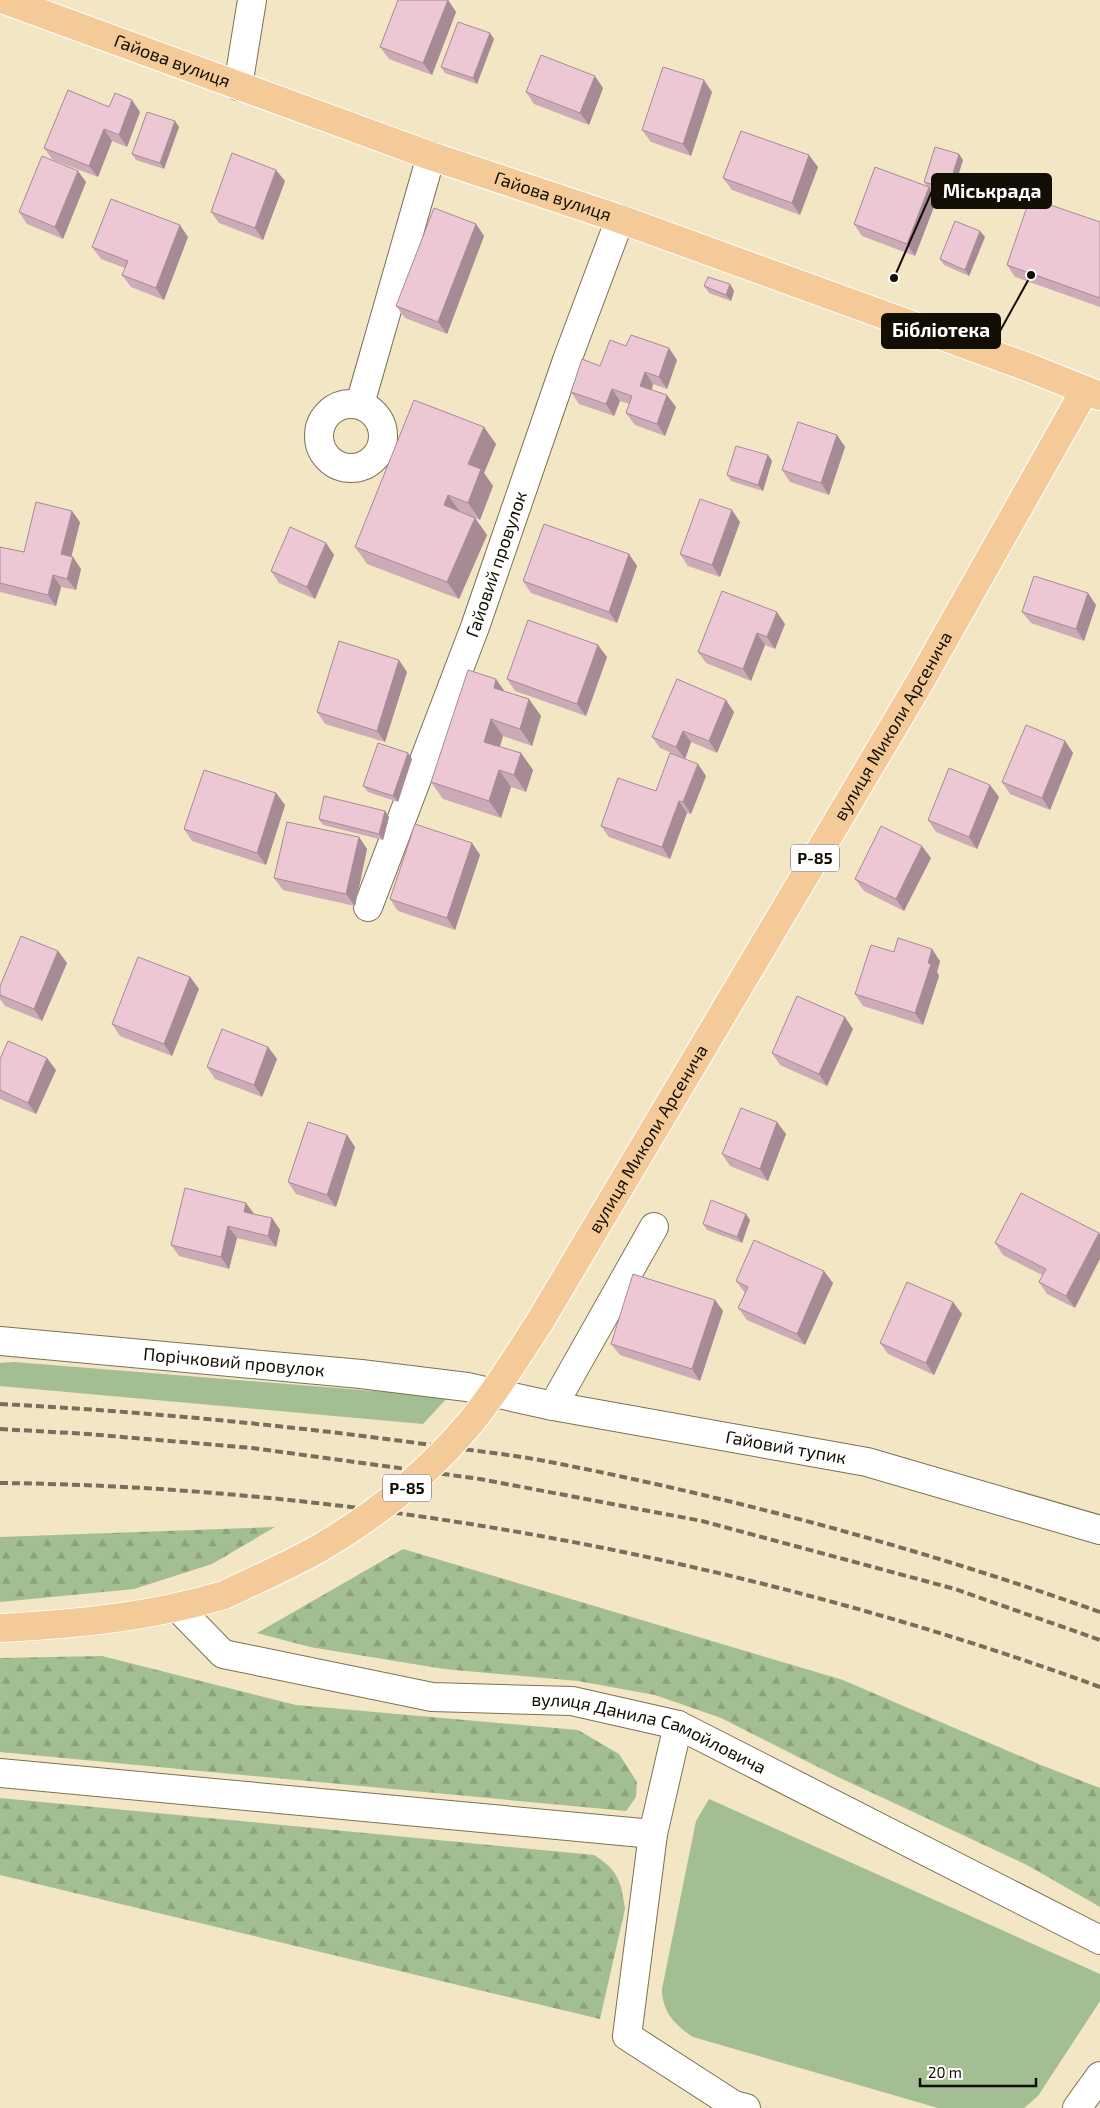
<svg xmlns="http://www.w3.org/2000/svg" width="1100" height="2108" font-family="'Exo 2',sans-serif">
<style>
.grass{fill:#a2be92}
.forest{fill:url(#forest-firs)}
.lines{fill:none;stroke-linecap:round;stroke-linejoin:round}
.minor-casing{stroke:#7c7153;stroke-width:30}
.major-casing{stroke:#fff;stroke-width:30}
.minor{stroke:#fff;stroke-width:28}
.major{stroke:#f4cb98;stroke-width:28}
.rail{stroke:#776f5b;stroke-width:4;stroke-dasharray:8 4;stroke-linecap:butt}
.major-bridge-casing{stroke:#fff;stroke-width:30;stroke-linecap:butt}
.major-bridge{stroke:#f4cb98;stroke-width:28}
.wall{fill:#ccabb6}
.shaded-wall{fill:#a68b94}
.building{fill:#edc7d4;stroke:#a68b94}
.labels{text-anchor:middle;stroke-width:4.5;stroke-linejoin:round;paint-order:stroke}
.shield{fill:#fff;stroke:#5a564f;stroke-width:1}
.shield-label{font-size:16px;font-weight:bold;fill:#130e04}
.street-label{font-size:18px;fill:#130e04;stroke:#fff}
.leader{fill:none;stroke:#130e04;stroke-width:2}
.callout-dot{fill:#130e04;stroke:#fff;stroke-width:2}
.callout{fill:#130e04;stroke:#130e04;stroke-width:2}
.callout-label{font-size:19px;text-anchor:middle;font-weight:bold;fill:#fff}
</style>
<defs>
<pattern id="forest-firs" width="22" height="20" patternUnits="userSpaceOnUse" patternTransform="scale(1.25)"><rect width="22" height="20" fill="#a2be92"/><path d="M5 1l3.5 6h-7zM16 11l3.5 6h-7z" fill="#8ba27c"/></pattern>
</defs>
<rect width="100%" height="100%" fill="#f2e6c5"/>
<!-- grass -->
<g class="grass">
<polygon points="14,1362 448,1397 423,1424 0,1386 0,1363"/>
<path d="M709,1799L1100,1974V2001L1038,2096L1024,2108H938L693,2037C675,2025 662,2012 662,1989L696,1821Z"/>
</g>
<!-- forest -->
<g class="forest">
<polygon points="275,1527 212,1564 134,1589 0,1602 0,1537"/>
<polygon points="403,1549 843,1680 1041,1765 1100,1788 1100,1907 1027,1865 838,1777 721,1718 655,1695 578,1681 444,1669 310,1647 257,1633"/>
<polygon points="102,1656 296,1705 578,1730 619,1754 637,1782 636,1797 626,1811 0,1752 0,1658"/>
<path d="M0,1798L594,1855C618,1870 621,1881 625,1909L600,2019L0,1875Z"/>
</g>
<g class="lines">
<!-- minor casing -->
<g class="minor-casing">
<g id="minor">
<polyline points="238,86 252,0"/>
<circle cx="351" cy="436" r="32"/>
<polyline points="360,404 431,156"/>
<path id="s1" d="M368,907L475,627L567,360L620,219"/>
<path id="s2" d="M0,1341L361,1374L467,1387L553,1406L867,1462L1100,1530"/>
<polyline points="553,1406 654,1227"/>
<path id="s3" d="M179,1609L223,1654L432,1697L572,1701L678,1725L1100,1940"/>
<polyline points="0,1773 653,1834 678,1725"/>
<polyline points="653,1834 627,2036 734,2105 746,2108"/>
<polyline points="1077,2108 1100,2076"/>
</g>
</g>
<!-- major casing -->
<g class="major-casing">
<g id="major">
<path id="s4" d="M5,0L431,156L620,219L1030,368L1100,396"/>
<path id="s5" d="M539,1323L920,682L1085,390"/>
<path d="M0,1628C76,1624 151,1617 224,1595"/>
</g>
</g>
<!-- minor -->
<use href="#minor" class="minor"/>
<!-- major -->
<use href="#major" class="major"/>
<!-- rail -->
<g class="rail">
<path d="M0,1404C137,1411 274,1424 410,1442C457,1449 504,1453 550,1462C736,1498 922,1549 1100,1612"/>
<polyline points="0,1429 88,1434 252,1448 480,1479 702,1521 955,1589 1100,1640"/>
<path d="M0,1483C366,1487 756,1561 1100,1687"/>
</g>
<!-- major-bridge casing -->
<g class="major-bridge-casing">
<path id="major-bridge" d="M224,1595C257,1579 291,1565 323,1546C379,1513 428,1473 470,1423C496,1392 517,1356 539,1323"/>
</g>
<!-- major-bridge -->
<use href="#major-bridge" class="major-bridge"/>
</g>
<!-- wall -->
<g class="wall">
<polygon points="448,0 456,12 432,75 389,59 380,47"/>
<polygon points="494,39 477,84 445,73 441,67"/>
<polygon points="603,88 589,125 534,104 526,92"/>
<polygon points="712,92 691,156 651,142 642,130"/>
<polygon points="109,107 140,112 127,147 112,141 98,177 53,160 44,148"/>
<polygon points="175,121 179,127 164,169 136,160 132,154"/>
<polygon points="963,160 952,195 930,189 937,199 915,256 862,236 854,224 927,186 924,182"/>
<polygon points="818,167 800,215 732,190 723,178"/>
<polygon points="285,181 263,240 219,223 211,212"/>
<polygon points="86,182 63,239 27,224 19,212"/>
<polygon points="1100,222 1100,307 1015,277 1007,265"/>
<polygon points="476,224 484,236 447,334 405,318 396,306"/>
<polygon points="188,237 164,300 131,287 122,275 125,268 101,259 92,247"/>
<polygon points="985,237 969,276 944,265 940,259"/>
<polygon points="730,284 734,291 731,301 709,293 704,286"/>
<polygon points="626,346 677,360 667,389 653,384 652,390 676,407 665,436 635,425 626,413 629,404 620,401 614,416 579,404 571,392 600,366"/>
<polygon points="837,435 845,447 829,495 790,482 782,470"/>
<polygon points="496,444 484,473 493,486 480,520 475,518 487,535 459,599 367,564 355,547"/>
<polygon points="768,455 772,461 763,491 731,481 727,475"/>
<polygon points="80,522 71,557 81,569 76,590 61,587 56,606 0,592 0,547 24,552"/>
<polygon points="740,522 720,577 688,566 680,554"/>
<polygon points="326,543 334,555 315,599 279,583 271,571"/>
<polygon points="629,554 637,566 617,623 531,593 523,581"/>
<polygon points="1096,605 1084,641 1031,623 1022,612"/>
<polygon points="785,624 775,649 765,645 751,681 706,663 698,652"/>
<polygon points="607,657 586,716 515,691 507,679"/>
<polygon points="407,672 385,742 325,724 317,712"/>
<polygon points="504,691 541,716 532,746 503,736 500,747 521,753 533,770 526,792 511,787 501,818 443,799 431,782"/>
<polygon points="734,712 717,753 691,742 685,759 660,748 652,737"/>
<polygon points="1065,741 1073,753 1050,810 1010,794 1002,782"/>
<polygon points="408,753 412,759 398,802 368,792 363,786"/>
<polygon points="706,776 691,814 687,813 670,859 609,837 601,826 656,791"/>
<polygon points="276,793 285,805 266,865 192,841 184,829"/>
<polygon points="999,797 977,849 936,832 928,820"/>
<polygon points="385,811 389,817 383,840 323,825 319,819"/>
<polygon points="359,837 367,849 355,906 283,890 274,878"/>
<polygon points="472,843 480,855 455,930 398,911 390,899"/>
<polygon points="931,858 904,911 864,891 855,879"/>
<polygon points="58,951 67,963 42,1021 5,1006 0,999 0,986"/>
<polygon points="894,952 940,961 937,972 939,976 923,1025 863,1006 855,994"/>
<polygon points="190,977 199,989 172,1056 120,1036 112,1024"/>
<polygon points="853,1029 827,1086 780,1065 772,1053"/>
<polygon points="268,1047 277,1059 262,1097 215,1079 207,1067"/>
<polygon points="0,1059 56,1070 36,1114 0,1099"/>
<polygon points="786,1134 768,1181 730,1166 722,1154"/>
<polygon points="347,1135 355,1147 336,1207 296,1194 288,1182"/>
<polygon points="1021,1193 1075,1308 1047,1294 1039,1282 1042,1275 1003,1255 995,1243"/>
<polygon points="254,1214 272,1218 280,1230 276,1247 237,1238 229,1269 179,1256 171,1245"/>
<polygon points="746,1214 750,1220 742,1243 707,1230 703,1224"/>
<polygon points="736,1281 833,1283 805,1345 747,1320 738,1308 745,1293"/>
<polygon points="715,1300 723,1311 700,1381 620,1355 611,1344"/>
<polygon points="962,1314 934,1375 888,1354 880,1343"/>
</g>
<!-- shaded-wall -->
<g class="shaded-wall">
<polygon points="448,0 456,12 432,75 423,63"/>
<polygon points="490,33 494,39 477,84 473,78"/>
<polygon points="595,76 603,88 589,125 580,113"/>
<polygon points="704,80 712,92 691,156 683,144"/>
<polygon points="132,100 140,112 127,147 119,135"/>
<polygon points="175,121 179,127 164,169 160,163"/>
<polygon points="104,129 112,141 98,177 89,166"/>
<polygon points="959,154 963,160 952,195 948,189"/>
<polygon points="809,155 818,167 800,215 792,203"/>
<polygon points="276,170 285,181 263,240 255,228"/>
<polygon points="78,171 86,182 63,239 55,227"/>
<polygon points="929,187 937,199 915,256 907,244"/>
<polygon points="476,224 484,236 447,334 438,322"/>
<polygon points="180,225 188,237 164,300 156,288"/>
<polygon points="980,231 985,237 969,276 965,270"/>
<polygon points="730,284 734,291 731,301 726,295"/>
<polygon points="669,348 677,360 667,389 659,377"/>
<polygon points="645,372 653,384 649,398 640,386"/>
<polygon points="612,389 620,401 614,416 606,404"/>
<polygon points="667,395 676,407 665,436 657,424"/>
<polygon points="484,427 496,444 484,473 493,486 480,520 468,503 468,464"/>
<polygon points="837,435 845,447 829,495 821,483"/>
<polygon points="768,455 772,461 763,491 758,485"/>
<polygon points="448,495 460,512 444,505"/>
<polygon points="732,510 740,522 720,577 712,565"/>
<polygon points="72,511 80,522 69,566 61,554"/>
<polygon points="475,518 487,535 459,599 447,582"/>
<polygon points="326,543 334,555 315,599 307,587"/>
<polygon points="629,554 637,566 617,623 609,612"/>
<polygon points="73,557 81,569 76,590 67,579"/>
<polygon points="53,575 61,587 56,606 48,595"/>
<polygon points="1088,593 1096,605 1084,641 1076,629"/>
<polygon points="777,612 785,624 775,649 767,637"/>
<polygon points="757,633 765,645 751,681 743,669"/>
<polygon points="598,645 607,657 586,716 577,704"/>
<polygon points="399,660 407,672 385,742 377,731"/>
<polygon points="496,679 508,696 494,688"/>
<polygon points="529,699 541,716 532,746 520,729"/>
<polygon points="726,700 734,712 717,753 709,741"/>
<polygon points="491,719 503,736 496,759 484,742"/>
<polygon points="683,731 691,742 685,759 676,747"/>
<polygon points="1065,741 1073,753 1050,810 1042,798"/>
<polygon points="408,753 412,759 398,802 393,796"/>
<polygon points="521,753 533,770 526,792 514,775"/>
<polygon points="698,764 706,776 691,814 683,802"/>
<polygon points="499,770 511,787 501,818 489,801"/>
<polygon points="990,785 999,797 977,849 969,837"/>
<polygon points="276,793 285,805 266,865 257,853"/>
<polygon points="679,801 687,813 670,859 662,847"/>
<polygon points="385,811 389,817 383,840 379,834"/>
<polygon points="359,837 367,849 355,906 346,894"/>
<polygon points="472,843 480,855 455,930 447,918"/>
<polygon points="922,846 931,858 904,911 896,899"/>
<polygon points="932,949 940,961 937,972 939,976 923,1025 915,1013 928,963"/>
<polygon points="58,951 67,963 42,1021 34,1009"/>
<polygon points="190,977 199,989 172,1056 164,1044"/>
<polygon points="845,1017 853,1029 827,1086 819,1074"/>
<polygon points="268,1047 277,1059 262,1097 254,1085"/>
<polygon points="47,1058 56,1070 36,1114 28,1103"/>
<polygon points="777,1122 786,1134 768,1181 760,1169"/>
<polygon points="347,1135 355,1147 336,1207 327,1195"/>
<polygon points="246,1203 255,1215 244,1212"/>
<polygon points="746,1214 750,1220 742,1243 737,1237"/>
<polygon points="272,1218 280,1230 276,1247 268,1236"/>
<polygon points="228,1226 237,1238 229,1269 221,1257"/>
<polygon points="1099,1233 1100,1234 1100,1259 1075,1308 1066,1296"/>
<polygon points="824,1271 833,1283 805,1345 797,1334"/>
<polygon points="715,1300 723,1311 700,1381 692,1369"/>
<polygon points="953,1302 962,1314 934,1375 926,1363"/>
</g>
<!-- building -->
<g class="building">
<polygon points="398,0 448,0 423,63 380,47"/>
<polygon points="458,22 490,33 473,78 441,67"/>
<polygon points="541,55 595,76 580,113 526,92"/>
<polygon points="663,67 704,80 683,144 642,130"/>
<polygon points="68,90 109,107 115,93 132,100 119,135 104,129 89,166 44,148"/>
<polygon points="147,112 175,121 160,163 132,154"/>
<polygon points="741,131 809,155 792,203 723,178"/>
<polygon points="935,147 959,154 948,189 924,182"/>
<polygon points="232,153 276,170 255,228 211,212"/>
<polygon points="42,156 78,171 55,227 19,212"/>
<polygon points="875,167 929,187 907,244 854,224"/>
<polygon points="1030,198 1100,222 1100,298 1007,265"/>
<polygon points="111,199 180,225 156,288 122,275 128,261 92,247"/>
<polygon points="434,208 476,224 438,322 396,306"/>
<polygon points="955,221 980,231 965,270 940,259"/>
<polygon points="708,277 730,284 726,295 704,286"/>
<polygon points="631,335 669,348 659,377 645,372 640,386 667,395 657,424 626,413 632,396 612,389 606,404 571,392 582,359 600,366 610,340 626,346"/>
<polygon points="414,400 484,427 468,464 481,469 468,503 448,495 444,505 475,518 447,582 355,547"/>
<polygon points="798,422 837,435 821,483 782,470"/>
<polygon points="736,446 768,455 758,485 727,475"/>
<polygon points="700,499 732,510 712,565 680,554"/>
<polygon points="36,502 72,511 61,554 73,557 67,579 53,575 48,595 0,583 0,547 24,552"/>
<polygon points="544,524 629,554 609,612 523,581"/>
<polygon points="290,527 326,543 307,587 271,571"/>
<polygon points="1034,576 1088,593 1076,629 1022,612"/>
<polygon points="722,591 777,612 767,637 757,633 743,669 698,652"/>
<polygon points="528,620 598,645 577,704 507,679"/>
<polygon points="339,641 399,660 377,731 317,712"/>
<polygon points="468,670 496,679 494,688 529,699 520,729 491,719 484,742 521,753 514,775 499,770 489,801 431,782"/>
<polygon points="677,679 726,700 709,741 683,731 676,747 652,737"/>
<polygon points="1026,725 1065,741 1042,798 1002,782"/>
<polygon points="378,743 408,753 393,796 363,786"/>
<polygon points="670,753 698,764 683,802 679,801 662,847 601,826 618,778 656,791"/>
<polygon points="949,768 990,785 969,837 928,820"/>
<polygon points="204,770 276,793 257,853 184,829"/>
<polygon points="324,796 385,811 379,834 319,819"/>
<polygon points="287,822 359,837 346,894 274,878"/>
<polygon points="415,824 472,843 447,918 390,899"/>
<polygon points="881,826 922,846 896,899 855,879"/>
<polygon points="21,936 58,951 34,1009 0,995 0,986"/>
<polygon points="898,938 932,949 928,963 931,964 915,1013 855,994 871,945 894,952"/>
<polygon points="138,957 190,977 164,1044 112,1024"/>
<polygon points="797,996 845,1017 819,1074 772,1053"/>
<polygon points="222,1029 268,1047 254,1085 207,1067"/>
<polygon points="8,1041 47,1058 28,1103 0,1090 0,1059"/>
<polygon points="741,1108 777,1122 760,1169 722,1154"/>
<polygon points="308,1122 347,1135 327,1195 288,1182"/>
<polygon points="185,1188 246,1203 244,1212 272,1218 268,1236 228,1226 221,1257 171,1245"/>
<polygon points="1021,1193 1099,1233 1066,1296 1039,1282 1046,1269 995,1243"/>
<polygon points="711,1200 746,1214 737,1237 703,1224"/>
<polygon points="754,1240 824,1271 797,1334 738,1308 748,1287 736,1281"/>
<polygon points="633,1274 715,1300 692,1369 611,1344"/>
<polygon points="907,1282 953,1302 926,1363 880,1343"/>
</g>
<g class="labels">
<!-- shield labels -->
<g class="shield">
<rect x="791" y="844.5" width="48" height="27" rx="4"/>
<rect x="383" y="1474.5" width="48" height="27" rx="4"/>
</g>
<g class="shield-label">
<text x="815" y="864">Р-85</text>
<text x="407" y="1494">Р-85</text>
</g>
<!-- street labels -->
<g class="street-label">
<text dy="6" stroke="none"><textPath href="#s4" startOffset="178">Гайова вулиця</textPath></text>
<text dy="6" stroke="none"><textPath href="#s4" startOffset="582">Гайова вулиця</textPath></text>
<text dy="6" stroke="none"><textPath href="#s1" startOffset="366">Гайовий провулок</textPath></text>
<text dy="6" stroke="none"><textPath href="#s5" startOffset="694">вулиця Миколи Арсенича</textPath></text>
<text dy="6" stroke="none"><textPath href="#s5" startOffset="214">вулиця Миколи Арсенича</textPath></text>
<text dy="6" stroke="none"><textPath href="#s2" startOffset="235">Порічковий провулок</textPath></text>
<text dy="6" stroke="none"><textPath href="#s2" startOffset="794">Гайовий тупик</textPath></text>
<text dy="6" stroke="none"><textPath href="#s3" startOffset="499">вулиця Данила Самойловича</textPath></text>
</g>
</g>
<!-- callouts -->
<path class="leader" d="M894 278L932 191M1031 275L1000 331"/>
<g class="callout-dot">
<circle cx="894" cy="278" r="5"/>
<circle cx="1031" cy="275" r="5"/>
</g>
<g class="callout">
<rect x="932" y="174" width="119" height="34" rx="5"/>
<rect x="882" y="314" width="118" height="34" rx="5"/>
</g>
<g class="callout-label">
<text x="992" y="198">Міськрада</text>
<text x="941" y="337">Бібліотека</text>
</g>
<!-- scale -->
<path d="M920 2078v8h116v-8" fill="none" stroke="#130e04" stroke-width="2.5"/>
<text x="928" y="2078" font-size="15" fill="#130e04" stroke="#ffffff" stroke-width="4" paint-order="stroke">20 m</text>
</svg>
